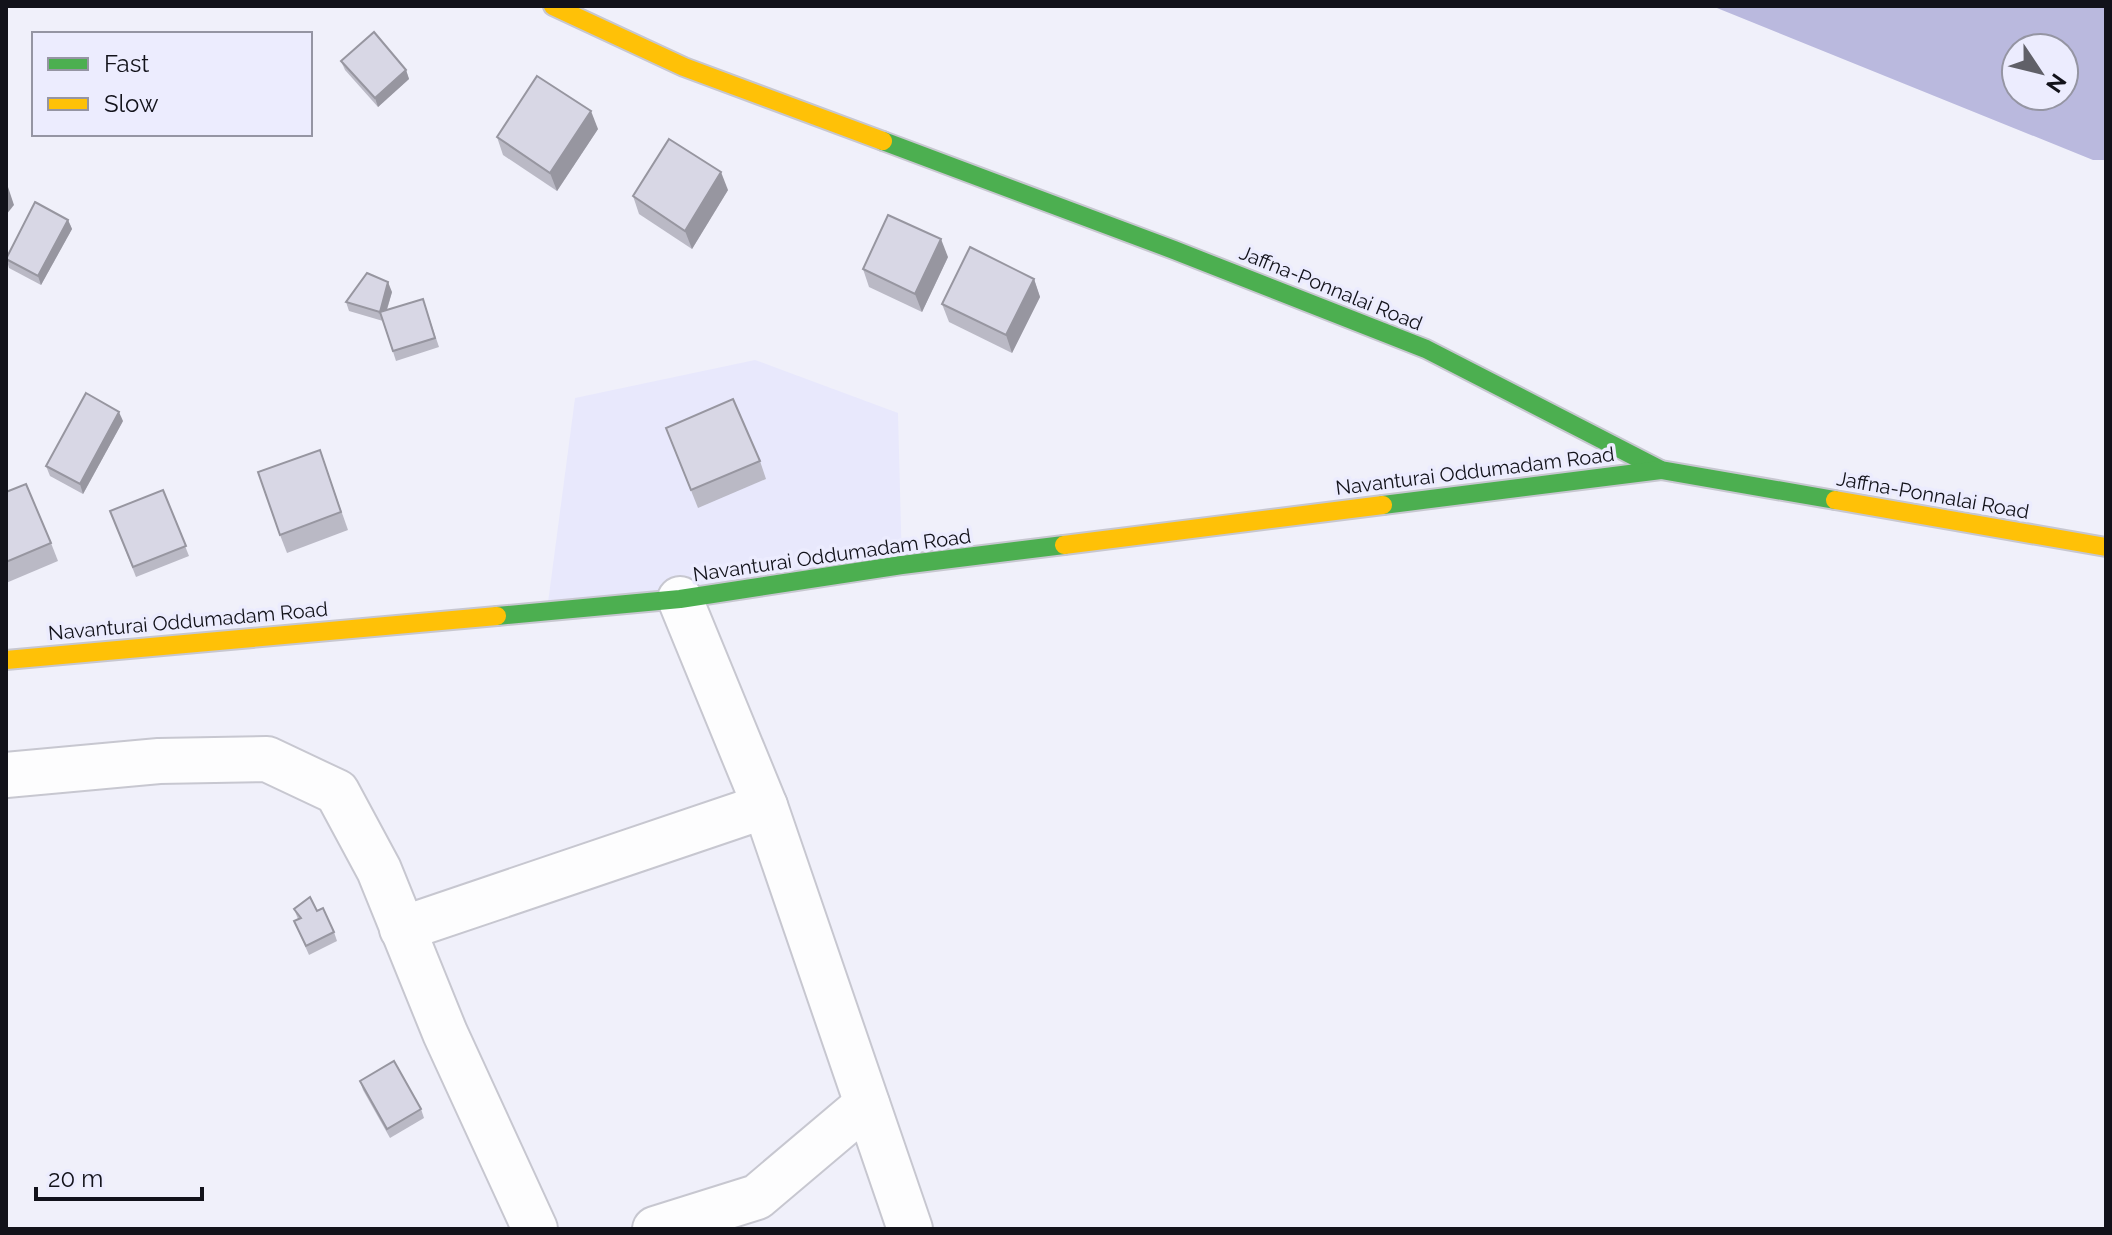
<svg xmlns="http://www.w3.org/2000/svg" width="2112" height="1235" font-family="Raleway,sans-serif">
<style>
.built{fill:#e8e8fc}
.water{fill:#bab9de;fill-rule:evenodd}
.lines{fill:none;stroke-linecap:round;stroke-linejoin:round}
.street-casing{stroke:#c7c7d0;stroke-width:48}
.fast-casing{stroke:#c7c7d0;stroke-width:22}
.slow-casing{stroke:#c7c7d0;stroke-width:22}
.street{stroke:#fdfdfe;stroke-width:44}
.fast{stroke:#4caf50;stroke-width:18}
.slow{stroke:#ffc107;stroke-width:18}
.wall{fill:#bab9c5}
.shaded-wall{fill:#9796a0}
.building{fill:#d8d7e5;stroke:#9796a0;stroke-width:2}
.labels{text-anchor:middle;stroke-width:7;stroke-linejoin:round;paint-order:stroke}
.street-label{font-size:20px;fill:#12121a;stroke:#ececfe}
</style>
<rect width="100%" height="100%" fill="#f0f0fa"/>
<!-- built -->
<polygon class="built" points="755,360 898,413 902,565 547,610 575,398"/>
<!-- water -->
<path class="water" d="M1712,6H2106V160H2093ZM2016,48H2064V96H2016Z"/>
<g class="lines">
<!-- street casing -->
<g class="street-casing">
<g id="street">
<polyline points="6,775 159,761 267,759 337,792 379,870 445,1033 535,1229"/>
<polyline points="765,806 910,1229"/>
<polyline points="402,929 765,806 680,599"/>
<polyline points="655,1229 757,1197 867,1104"/>
</g>
</g>
<!-- fast casing -->
<g class="fast-casing">
<g id="fast">
<polyline points="883,141 1174,250 1426,349 1661,470 1835,500"/>
<polyline points="1383,505 1661,470"/>
<polyline points="497,616 680,599 902,565 1064,545"/>
</g>
</g>
<!-- slow casing -->
<g class="slow-casing">
<g id="slow">
<polyline points="553,6 684,67 883,141"/>
<polyline points="1835,500 2106,547"/>
<polyline points="1064,545 1383,505"/>
<polyline points="6,660 497,616"/>
</g>
</g>
<!-- street -->
<use href="#street" class="street"/>
<!-- fast -->
<use href="#fast" class="fast"/>
<!-- slow -->
<use href="#slow" class="slow"/>
</g>
<!-- wall -->
<g class="wall">
<polygon points="341,61 406,70 409,79 378,107 345,70"/>
<polygon points="598,129 557,191 503,155 497,137"/>
<polygon points="728,190 692,249 639,214 633,196"/>
<polygon points="68,220 72,229 41,285 9,268 6,257"/>
<polygon points="948,257 922,312 869,287 863,269"/>
<polygon points="1034,279 1040,297 1012,353 949,322 942,304"/>
<polygon points="392,292 387,310 423,299 439,347 396,361 383,321 349,311 346,302"/>
<polygon points="123,421 83,494 50,476 46,466"/>
<polygon points="666,428 760,461 766,479 698,508"/>
<polygon points="320,450 348,530 287,553 280,535"/>
<polygon points="163,490 189,556 136,577 110,511"/>
<polygon points="6,492 51,543 58,561 6,583"/>
<polygon points="294,909 317,911 334,932 337,941 309,955 294,921 298,919"/>
<polygon points="360,1081 421,1109 424,1118 390,1138 363,1090"/>
</g>
<!-- shaded-wall -->
<g class="shaded-wall">
<polygon points="406,70 409,79 378,107 375,98"/>
<polygon points="591,111 598,129 557,191 550,173"/>
<polygon points="721,172 728,190 692,249 685,231"/>
<polygon points="8,187 14,205 6,215 6,189"/>
<polygon points="68,220 72,229 41,285 38,276"/>
<polygon points="941,239 948,257 922,312 915,294"/>
<polygon points="1034,279 1040,297 1012,353 1006,335"/>
<polygon points="388,282 392,292 383,322 380,312"/>
<polygon points="119,412 123,421 83,494 80,484"/>
</g>
<!-- building -->
<g class="building">
<polygon points="374,32 406,70 375,98 341,61"/>
<polygon points="537,76 591,111 550,173 497,137"/>
<polygon points="669,139 721,172 685,231 633,196"/>
<polygon points="35,202 68,220 38,276 6,259"/>
<polygon points="888,215 941,239 915,294 863,269"/>
<polygon points="970,247 1034,279 1006,335 942,304"/>
<polygon points="367,273 388,282 380,312 423,299 435,338 393,351 380,312 346,302"/>
<polygon points="86,393 119,412 80,484 46,466"/>
<polygon points="733,399 760,461 691,490 666,428"/>
<polygon points="320,450 341,512 280,535 258,472"/>
<polygon points="26,484 51,543 6,562 6,492"/>
<polygon points="163,490 186,546 133,567 110,511"/>
<polygon points="310,897 317,911 323,908 334,932 306,946 294,921 301,918 294,909"/>
<polygon points="394,1061 421,1109 387,1129 360,1081"/>
</g>
<g class="labels">
<!-- street labels -->
<g class="street-label">
<text transform="translate(1331 288) rotate(22)" y="7">Jaffna-Ponnalai Road</text>
<text transform="translate(1475 471) rotate(-7)" y="7">Navanturai Oddumadam Road</text>
<text transform="translate(1933 495) rotate(10)" y="7">Jaffna-Ponnalai Road</text>
<text transform="translate(832 555) rotate(-8)" y="7">Navanturai Oddumadam Road</text>
<text transform="translate(188 621) rotate(-5)" y="7">Navanturai Oddumadam Road</text>
</g>
</g>
<!-- border -->
<rect width="2112" height="1235" fill="none" stroke="#12121a" stroke-width="16"/>
<!-- legend -->
<rect x="32" y="32" width="280" height="104" fill="#ececfe" stroke="#9595a3" stroke-width="2"/>
<rect x="48" y="58" width="40" height="12" fill="#4caf50" stroke="#9595a3" stroke-width="2"/>
<text x="104" y="72" font-size="24" fill="#12121a">Fast</text>
<rect x="48" y="98" width="40" height="12" fill="#ffc107" stroke="#9595a3" stroke-width="2"/>
<text x="104" y="112" font-size="24" fill="#12121a">Slow</text>
<!-- north arrow -->
<g transform="translate(2040 72) rotate(125)"><circle r="38" fill="#ececfe" stroke="#9595a3" stroke-width="2"/>
<path d="M0-6L14 30L0 20L-14 30Z" fill="#606068"/>
<text y="-12" font-size="22" font-weight="bold" text-anchor="middle" fill="#12121a">N</text>
</g>
<!-- scale -->
<path d="M36 1187v12h166v-12" fill="none" stroke="#12121a" stroke-width="4"/>
<text x="48" y="1187" font-size="24" fill="#12121a" stroke="#ececfe" stroke-width="6" paint-order="stroke">20 m</text>
</svg>
